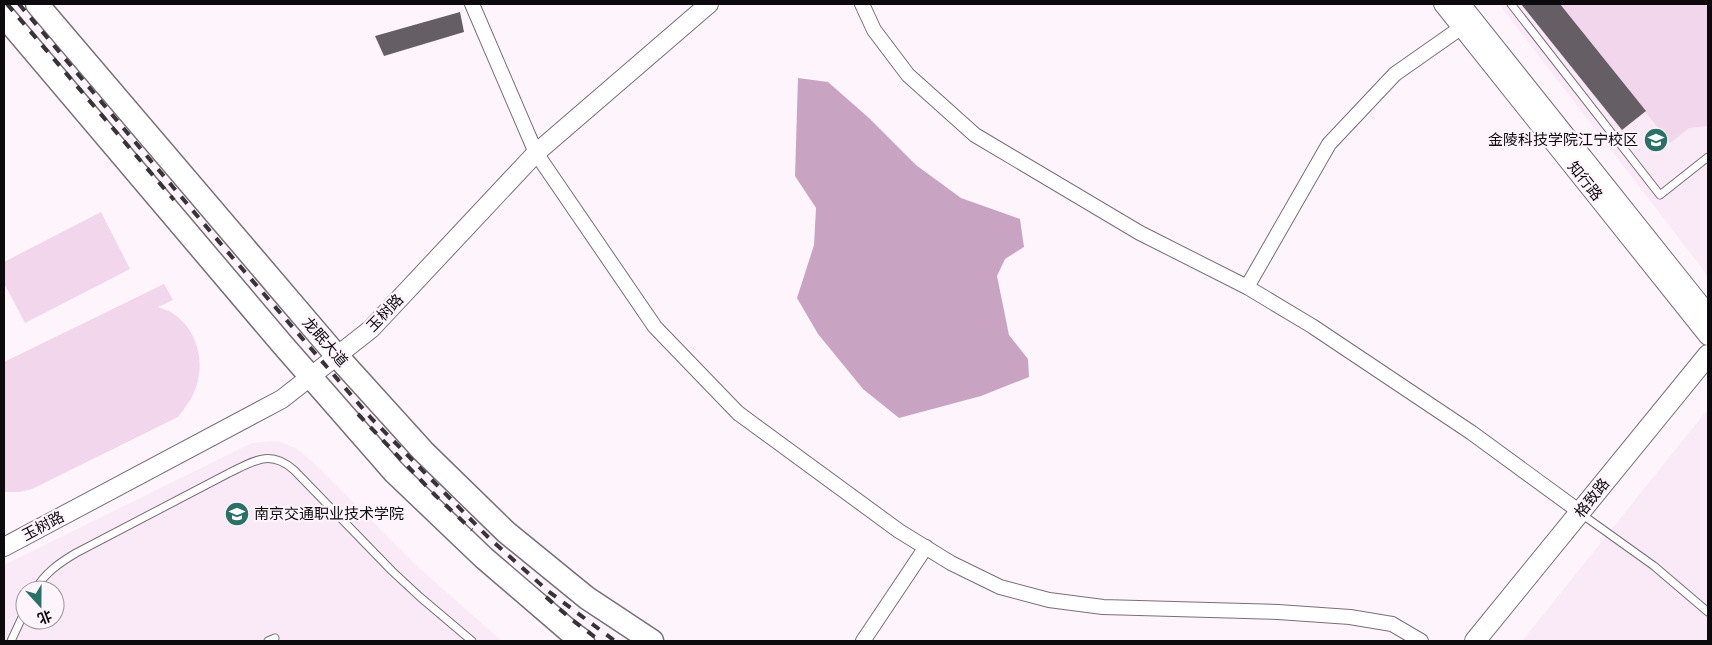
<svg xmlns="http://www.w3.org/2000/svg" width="1712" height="645" font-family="'Alegreya Sans','Noto Sans SC',sans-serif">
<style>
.built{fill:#fae9f7;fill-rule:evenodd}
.green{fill:#f1d6ec}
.water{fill:#c9a4c2}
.building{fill:#665e65}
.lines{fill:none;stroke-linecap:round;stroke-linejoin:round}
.service-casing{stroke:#786f76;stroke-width:9}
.minor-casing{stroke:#786f76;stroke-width:16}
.tertiary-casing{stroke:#786f76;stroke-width:20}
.secondary-casing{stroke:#786f76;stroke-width:22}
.primary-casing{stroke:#786f76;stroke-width:25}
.service{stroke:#fff;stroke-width:7}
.minor{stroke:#fff;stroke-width:14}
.tertiary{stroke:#fff;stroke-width:18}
.secondary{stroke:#fff;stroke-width:20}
.primary{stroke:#fff;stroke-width:22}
.rail{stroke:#373337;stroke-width:4;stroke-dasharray:9 9;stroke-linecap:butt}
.labels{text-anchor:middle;stroke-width:4.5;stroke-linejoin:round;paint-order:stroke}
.poi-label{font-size:15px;fill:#0d0a0d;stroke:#fef4fc;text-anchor:end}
.street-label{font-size:15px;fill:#0d0a0d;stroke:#fef4fc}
</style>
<rect width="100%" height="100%" fill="#fef4fc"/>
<!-- built -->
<g class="built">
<polygon points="1499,4 1708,4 1708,276"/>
<polygon points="1708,409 1708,641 1522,641"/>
<path d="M278,441L297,449L314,463L419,568L502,641H4V565L252,443ZM25,590H55V620H25Z"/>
</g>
<!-- green -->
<g class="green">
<polygon points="1560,4 1708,4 1708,126 1689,128 1670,143"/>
<polygon points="101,212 130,269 25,323 4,283 4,262"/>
<path d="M164,284L173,300L158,307C162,309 168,310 172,313C195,327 205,358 197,384C194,397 185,407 178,417L32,489L20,492H4V362Z"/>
</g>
<!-- water -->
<polygon class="water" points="798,78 828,82 869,118 916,165 961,198 1020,219 1024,247 1005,259 997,276 1009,335 1028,359 1029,377 981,396 899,418 863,389 818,334 797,298 814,245 816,208 795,176"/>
<!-- building -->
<g class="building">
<polygon points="1521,4 1560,4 1646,111 1622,130"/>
<polygon points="460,12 464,32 384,56 375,36"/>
</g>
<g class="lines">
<!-- service casing -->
<g class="service-casing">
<g id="service">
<polyline points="1511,4 1660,195 1708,157"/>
<polyline points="1580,513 1654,566 1708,612"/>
<path d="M35,590C45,573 59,563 76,553L229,473C254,461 270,449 294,470L392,571L420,597L472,641"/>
<polyline points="11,641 25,611"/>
<polyline points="268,641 275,638"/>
</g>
</g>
<!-- minor casing -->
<g class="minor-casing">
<g id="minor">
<polyline points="472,4 536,153 655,327 738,413 899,531 951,563 1000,587 1049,600 1103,607 1278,612 1350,617 1392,624 1421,641"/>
<polyline points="862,4 874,30 908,75 975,135 1140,233 1247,287 1312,326 1472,433 1580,512"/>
<polyline points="1247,287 1329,144 1395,74 1462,27"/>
<polyline points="863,641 926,547"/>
</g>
</g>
<!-- tertiary casing -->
<g class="tertiary-casing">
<g id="tertiary">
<polyline points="1443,4 1708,336"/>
<polyline points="1461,4 1708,314"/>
<polyline points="4,547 282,399 371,329 536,153 709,4"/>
</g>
</g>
<!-- secondary casing -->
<g class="secondary-casing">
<polyline id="secondary" points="1475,641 1708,355"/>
</g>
<!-- primary casing -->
<g class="primary-casing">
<g id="primary">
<polyline points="37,4 337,356 423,451 506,532 587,598 652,641"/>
<polyline points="4,16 282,344 394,472 484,558 569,631 583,641"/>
</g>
</g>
<!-- service -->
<use href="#service" class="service"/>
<!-- minor -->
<use href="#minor" class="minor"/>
<!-- tertiary -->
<use href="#tertiary" class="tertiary"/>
<!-- secondary -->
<use href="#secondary" class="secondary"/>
<!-- primary -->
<use href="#primary" class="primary"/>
<!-- rail -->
<g class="rail">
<polyline points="7,4 174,200"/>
<polyline points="19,4 226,250 371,418 489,538 548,591 615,641"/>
<polyline points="358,414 435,495 472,530"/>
<polyline points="546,597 571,619 600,641"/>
</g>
</g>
<!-- icons -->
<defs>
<g id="university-disc" transform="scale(1.25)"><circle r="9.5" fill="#297066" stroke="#fef4fc"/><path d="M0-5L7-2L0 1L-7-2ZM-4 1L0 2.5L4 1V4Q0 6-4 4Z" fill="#fff"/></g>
</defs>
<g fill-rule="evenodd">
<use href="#university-disc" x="1656" y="140"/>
<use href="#university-disc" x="237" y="514"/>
</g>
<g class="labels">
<!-- poi labels -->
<g class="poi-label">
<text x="1638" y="145">金陵科技学院江宁校区</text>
<text x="254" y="519" text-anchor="start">南京交通职业技术学院</text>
</g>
<!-- street labels -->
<g class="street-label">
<text transform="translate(1585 181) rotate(51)" y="5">知行路</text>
<text transform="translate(385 313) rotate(-46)" y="5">玉树路</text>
<text transform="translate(325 342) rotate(49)" y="5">龙眠大道</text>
<text transform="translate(1592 498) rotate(-51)" y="5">格致路</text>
<text transform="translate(43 526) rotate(-28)" y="5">玉树路</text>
</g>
</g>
<!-- border -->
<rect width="1712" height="645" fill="none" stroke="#0d0a0d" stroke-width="10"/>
<!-- north arrow -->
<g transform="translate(40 605) rotate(159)"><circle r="24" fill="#fef4fc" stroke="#9e969c"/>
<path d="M0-4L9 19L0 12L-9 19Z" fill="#297066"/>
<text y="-8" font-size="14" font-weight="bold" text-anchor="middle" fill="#0d0a0d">北</text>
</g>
</svg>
